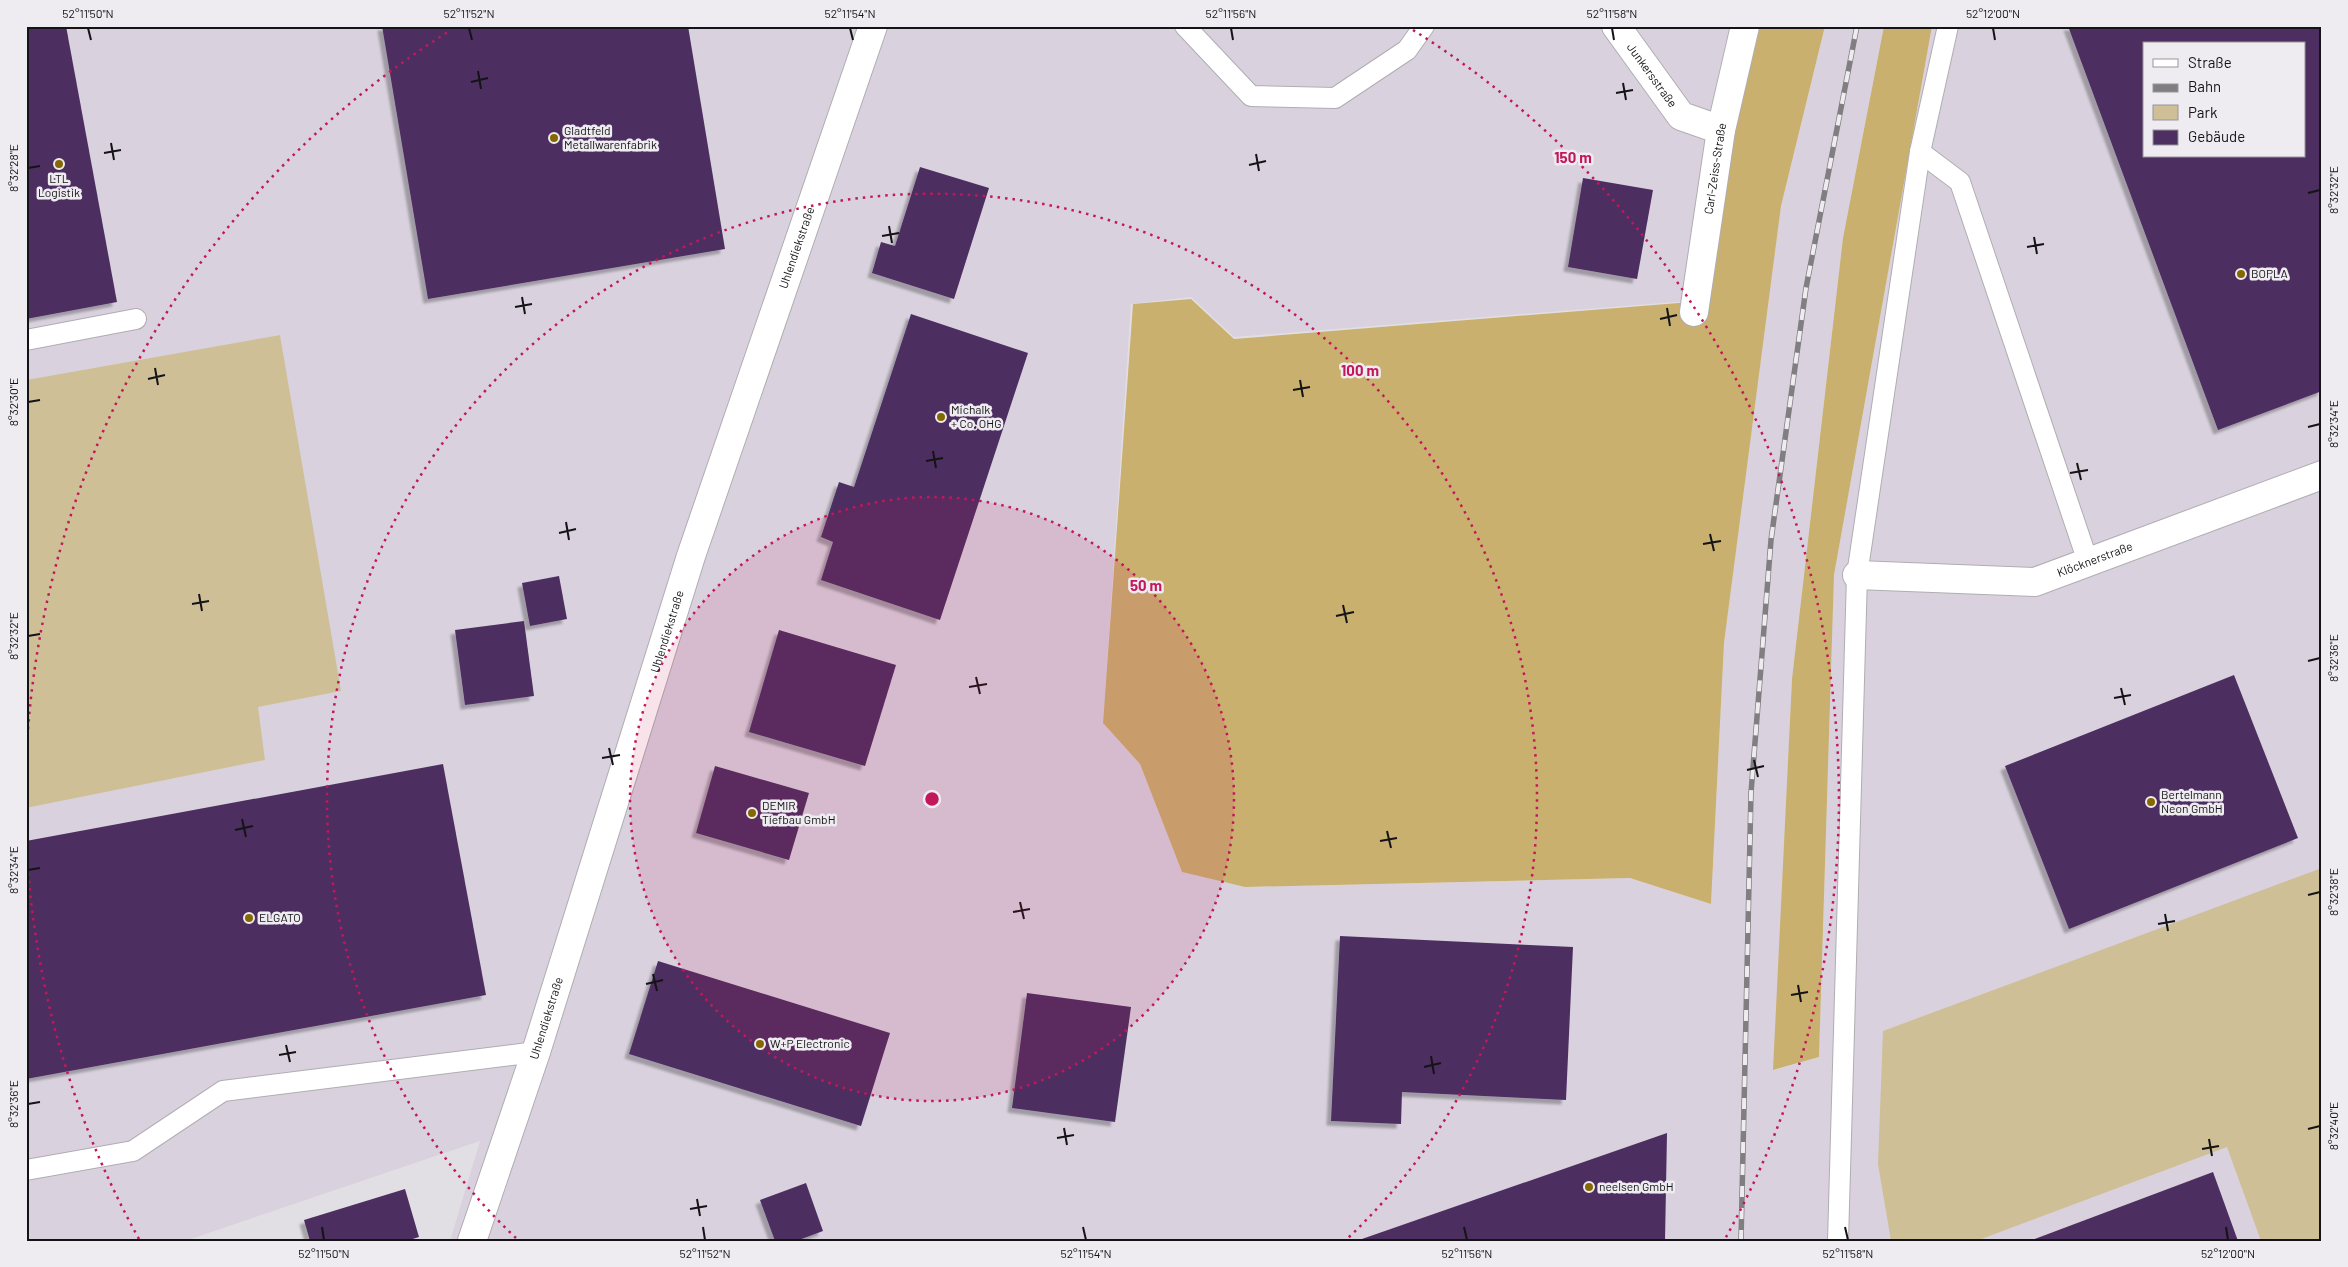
<svg xmlns="http://www.w3.org/2000/svg" width="2348" height="1267" font-family="Barlow,sans-serif">
<style>
.built{fill:#d9d2de;fill-rule:evenodd}
.green{fill:#cebf97}
.forest{fill:#cab06e}
.building{fill:#4d2f61;fill-rule:evenodd;filter:url(#shadow)}
.lines{fill:none;stroke-linecap:round;stroke-linejoin:round}
.lane-casing{stroke:#b0adb2;stroke-width:22}
.street-casing{stroke:#b0adb2;stroke-width:30}
.lane{stroke:#fff;stroke-width:20}
.street{stroke:#fff;stroke-width:28}
.rail-casing{stroke:#807e81;stroke-width:5.5}
.rail{stroke:#efecf1;stroke-width:4;stroke-dasharray:11;stroke-linecap:butt}
.ticks{fill:none;stroke:#141315;stroke-width:2}
.ring{fill:none;stroke:#c2185b;stroke-width:2.5;stroke-dasharray:2.5 5}
.poi-dot{fill:#856801;stroke:#efecf1;stroke-width:2}
.labels{text-anchor:middle;stroke-width:5;stroke-linejoin:round;paint-order:stroke}
.street-label{font-size:12px;fill:#141315;stroke:#efecf1}
.poi-label{font-size:12px;fill:#141315;stroke:#efecf1;text-anchor:start}
.centre{fill:#c2185b;stroke:#efecf1;stroke-width:2.5}
.ring-label{font-size:15px;text-anchor:middle;font-weight:bold;fill:#c2185b;stroke:#efecf1;stroke-width:5;stroke-linejoin:round;paint-order:stroke}
.neatline{fill:none;stroke:#141315;stroke-width:2}
.ticks-label{font-size:12px;text-anchor:middle;fill:#141315}
</style>
<defs>
<filter id="shadow"><feDropShadow dx="-4.5" dy="4.5" stdDeviation="1" flood-color="#0004"/></filter>
</defs>
<rect width="100%" height="100%" fill="#e2dfe4"/>
<!-- built -->
<path class="built" d="M26,26H1741L1688,301L1234,337L1191,297L1131,304L1103,723L1140,764L1182,872L1245,887L1630,878L1711,904L1724,643L1781,206L1825,26H1884L1843,238L1792,679L1774,1070L1819,1057L1834,575L1932,26H2322V1241H450L480,1141L185,1241H26V808L265,760L257,707L340,691L280,335L26,380ZM2144,44H2304V156H2144Z"/>
<!-- green -->
<g class="green">
<polygon points="280,335 341,691 258,707 265,760 26,808 26,380"/>
<polygon points="2322,868 2322,1241 2261,1241 2227,1147 1976,1241 1891,1241 1878,1164 1883,1031"/>
</g>
<!-- forest -->
<g class="forest">
<polygon points="1745,26 1825,26 1781,206 1724,643 1711,904 1630,878 1245,887 1182,872 1140,764 1103,723 1133,304 1191,299 1234,339 1691,302"/>
<polygon points="1884,26 1932,26 1834,575 1819,1057 1773,1070 1792,679 1843,238"/>
</g>
<!-- building -->
<g class="building">
<polygon points="26,26 66,26 117,302 26,319"/>
<polygon points="382,26 688,26 725,249 428,299"/>
<path d="M2068,26H2322V391L2218,430ZM2144,44H2304V156H2144Z"/>
<polygon points="920,167 989,188 954,299 872,273 881,242 895,246"/>
<polygon points="1583,178 1653,190 1637,279 1568,267"/>
<polygon points="911,314 1028,353 940,620 821,580 833,542 821,537 839,482 854,487"/>
<polygon points="559,576 567,619 530,626 522,583"/>
<polygon points="524,621 534,696 465,705 455,630"/>
<polygon points="779,630 896,665 865,766 749,732"/>
<polygon points="2234,675 2298,838 2069,929 2005,766"/>
<polygon points="443,764 486,995 26,1079 26,841"/>
<polygon points="715,766 809,793 789,860 696,833"/>
<polygon points="1340,936 1573,947 1566,1100 1402,1092 1401,1124 1331,1121"/>
<polygon points="658,961 890,1033 861,1126 629,1054"/>
<polygon points="1027,993 1131,1007 1115,1122 1012,1108"/>
<polygon points="1667,1133 1665,1241 1359,1241 1359,1240"/>
<polygon points="2213,1172 2238,1241 2029,1241"/>
<polygon points="806,1183 823,1231 796,1241 775,1241 760,1200"/>
<polygon points="405,1189 419,1237 406,1241 310,1241 304,1220"/>
</g>
<g class="lines">
<!-- lane casing -->
<g class="lane-casing">
<g id="lane">
<polyline points="1185,26 1251,96 1335,98 1407,50 1424,26"/>
<polyline points="1920,152 1960,182 2088,562"/>
<polyline points="26,340 136,319"/>
<polyline points="26,1170 133,1151 223,1091 536,1052"/>
<polyline points="1838,1241 1857,575 1920,152 1948,26"/>
</g>
</g>
<!-- street casing -->
<g class="street-casing">
<g id="street">
<path id="s1" d="M1616,26L1681,116L1721,130"/>
<path id="s2" d="M1694,312L1721,130L1745,26"/>
<path id="s3" d="M1857,575L2035,582L2322,475"/>
<path id="s4" d="M472,1241L536,1052L691,556L873,26"/>
</g>
</g>
<!-- lane -->
<use href="#lane" class="lane"/>
<!-- street -->
<use href="#street" class="street"/>
<!-- rail casing -->
<g class="rail-casing">
<polyline id="rail" points="1741,1241 1751,793 1771,540 1806,288 1857,26"/>
</g>
<!-- rail -->
<use href="#rail" class="rail"/>
</g>
<!-- ticks -->
<path class="ticks" d="M88,28L91,40M469,28L472,40M850,28L853,40M1231,28L1233,40M1612,28L1614,40M1993,28L1995,40M478,71L481,89M471,82L488,78M1623,83L1626,100M1616,93L1633,90M111,143L114,160M104,153L121,150M1256,154L1259,171M1249,165L1266,161M28,168L40,166M2308,193L2320,190M889,226L892,243M882,236L899,233M2034,237L2037,254M2027,247L2044,244M522,297L525,314M515,307L532,304M1667,308L1670,326M1660,319L1677,315M155,368L158,385M148,379L165,375M1300,380L1303,397M1293,390L1310,387M28,402L40,400M2308,427L2320,424M933,451L936,468M926,461L943,458M2077,463L2081,480M2070,473L2088,470M566,522L569,540M559,533L576,529M1710,534L1714,551M1703,544L1721,541M199,594L202,611M192,604L209,601M1343,605L1347,623M1336,616L1354,612M28,636L40,634M2308,661L2320,658M976,677L980,694M969,687L987,684M2121,688L2125,705M2114,698L2131,695M609,748L613,765M602,758L620,755M1754,760L1758,777M1747,770L1764,766M242,819L246,837M235,830L253,826M1387,831L1391,848M1380,841L1397,838M28,870L40,868M2308,895L2320,892M1020,902L1024,919M1013,912L1030,909M2165,914L2168,931M2158,924L2175,921M653,974L657,991M646,984L663,980M1798,985L1801,1002M1791,995L1808,992M286,1045L290,1062M279,1055L296,1052M1431,1056L1434,1074M1424,1067L1441,1063M28,1104L40,1102M1064,1128L1067,1145M2308,1129L2320,1126M1057,1138L1074,1135M2209,1139L2212,1156M2202,1149L2219,1146M697,1199L700,1216M690,1209L707,1206M322,1227L324,1240M703,1227L705,1240M1083,1227L1086,1240M1464,1227L1467,1240M1845,1227L1848,1240M2226,1227L2228,1240"/>
<!-- distance rings -->
<circle cx="932" cy="799" r="302" fill="#c2185b" fill-opacity=".12"/>
<g class="ring">
<circle cx="932" cy="799" r="302"/>
<path d="M516 1238A605 605 0 1 1 1348 1238"/>
<path d="M139 1239A907 907 0 0 1 27 854M27 744A907 907 0 0 1 451 30M1413 30A907 907 0 0 1 1725 1239"/>
</g>
<!-- markers -->
<g class="poi-dot">
<circle cx="554" cy="138" r="5"/>
<circle cx="59" cy="164" r="5"/>
<circle cx="2241" cy="274" r="5"/>
<circle cx="941" cy="417" r="5"/>
<circle cx="2151" cy="802" r="5"/>
<circle cx="752" cy="813" r="5"/>
<circle cx="249" cy="918" r="5"/>
<circle cx="760" cy="1044" r="5"/>
<circle cx="1589" cy="1187" r="5"/>
</g>
<g class="labels">
<!-- street labels -->
<g class="street-label">
<text dy="4" stroke="none"><textPath href="#s1" startOffset="61">Junkersstraße</textPath></text>
<text dy="4" stroke="none"><textPath href="#s2" startOffset="145">Carl-Zeiss-Straße</textPath></text>
<text dy="4" stroke="none"><textPath href="#s4" startOffset="1045">Uhlendiekstraße</textPath></text>
<text dy="4" stroke="none"><textPath href="#s3" startOffset="242">Klöcknerstraße</textPath></text>
<text dy="4" stroke="none"><textPath href="#s4" startOffset="640">Uhlendiekstraße</textPath></text>
<text dy="4" stroke="none"><textPath href="#s4" startOffset="235">Uhlendiekstraße</textPath></text>
</g>
<!-- poi labels -->
<g class="poi-label">
<text x="564" y="135">Gladtfeld<tspan x="564" dy="14">Metallwarenfabrik</tspan></text>
<text x="59" y="183" text-anchor="middle">LTL<tspan x="59" dy="14">Logistik</tspan></text>
<text x="2251" y="278">BOPLA</text>
<text x="951" y="414">Michalk<tspan x="951" dy="14">+ Co. OHG</tspan></text>
<text x="2161" y="799">Bertelmann<tspan x="2161" dy="14">Neon GmbH</tspan></text>
<text x="762" y="810">DEMIR<tspan x="762" dy="14">Tiefbau GmbH</tspan></text>
<text x="259" y="922">ELGATO</text>
<text x="770" y="1048">W+P Electronic</text>
<text x="1599" y="1191">neelsen GmbH</text>
</g>
</g>
<circle cx="932" cy="799" r="8" class="centre"/>
<g class="ring-label">
<text x="1573" y="163">150 m</text>
<text x="1360" y="376">100 m</text>
<text x="1146" y="591">50 m</text>
</g>
<!-- border -->
<rect width="2348" height="1267" fill="none" stroke="#efecf1" stroke-width="55"/>
<!-- legend -->
<rect x="2143" y="42" width="162" height="115" fill="#efecf1" stroke="#979599"/>
<rect x="2153" y="59" width="25" height="8" fill="#ffffff" stroke="#979599"/>
<text x="2188" y="68" font-size="15" fill="#141315">Straße</text>
<rect x="2153" y="84" width="25" height="8" fill="#807e81" stroke="#979599"/>
<text x="2188" y="92" font-size="15" fill="#141315">Bahn</text>
<rect x="2153" y="105" width="25" height="15" fill="#cebf97" stroke="#979599"/>
<text x="2188" y="118" font-size="15" fill="#141315">Park</text>
<rect x="2153" y="130" width="25" height="15" fill="#4d2f61" stroke="#979599"/>
<text x="2188" y="142" font-size="15" fill="#141315">Gebäude</text>
<rect x="28" y="28" width="2292" height="1212" class="neatline"/>
<g class="ticks-label">
<text x="88" y="18">52°11'50"N</text>
<text x="469" y="18">52°11'52"N</text>
<text x="850" y="18">52°11'54"N</text>
<text x="1231" y="18">52°11'56"N</text>
<text x="1612" y="18">52°11'58"N</text>
<text x="1993" y="18">52°12'00"N</text>
<text transform="translate(14 168) rotate(-90)" y="4">8°32'28"E</text>
<text transform="translate(2334 190) rotate(-90)" y="4">8°32'32"E</text>
<text transform="translate(14 402) rotate(-90)" y="4">8°32'30"E</text>
<text transform="translate(2334 424) rotate(-90)" y="4">8°32'34"E</text>
<text transform="translate(14 636) rotate(-90)" y="4">8°32'32"E</text>
<text transform="translate(2334 658) rotate(-90)" y="4">8°32'36"E</text>
<text transform="translate(14 870) rotate(-90)" y="4">8°32'34"E</text>
<text transform="translate(2334 892) rotate(-90)" y="4">8°32'38"E</text>
<text transform="translate(14 1104) rotate(-90)" y="4">8°32'36"E</text>
<text transform="translate(2334 1126) rotate(-90)" y="4">8°32'40"E</text>
<text x="324" y="1258">52°11'50"N</text>
<text x="705" y="1258">52°11'52"N</text>
<text x="1086" y="1258">52°11'54"N</text>
<text x="1467" y="1258">52°11'56"N</text>
<text x="1848" y="1258">52°11'58"N</text>
<text x="2228" y="1258">52°12'00"N</text>
</g>
</svg>
